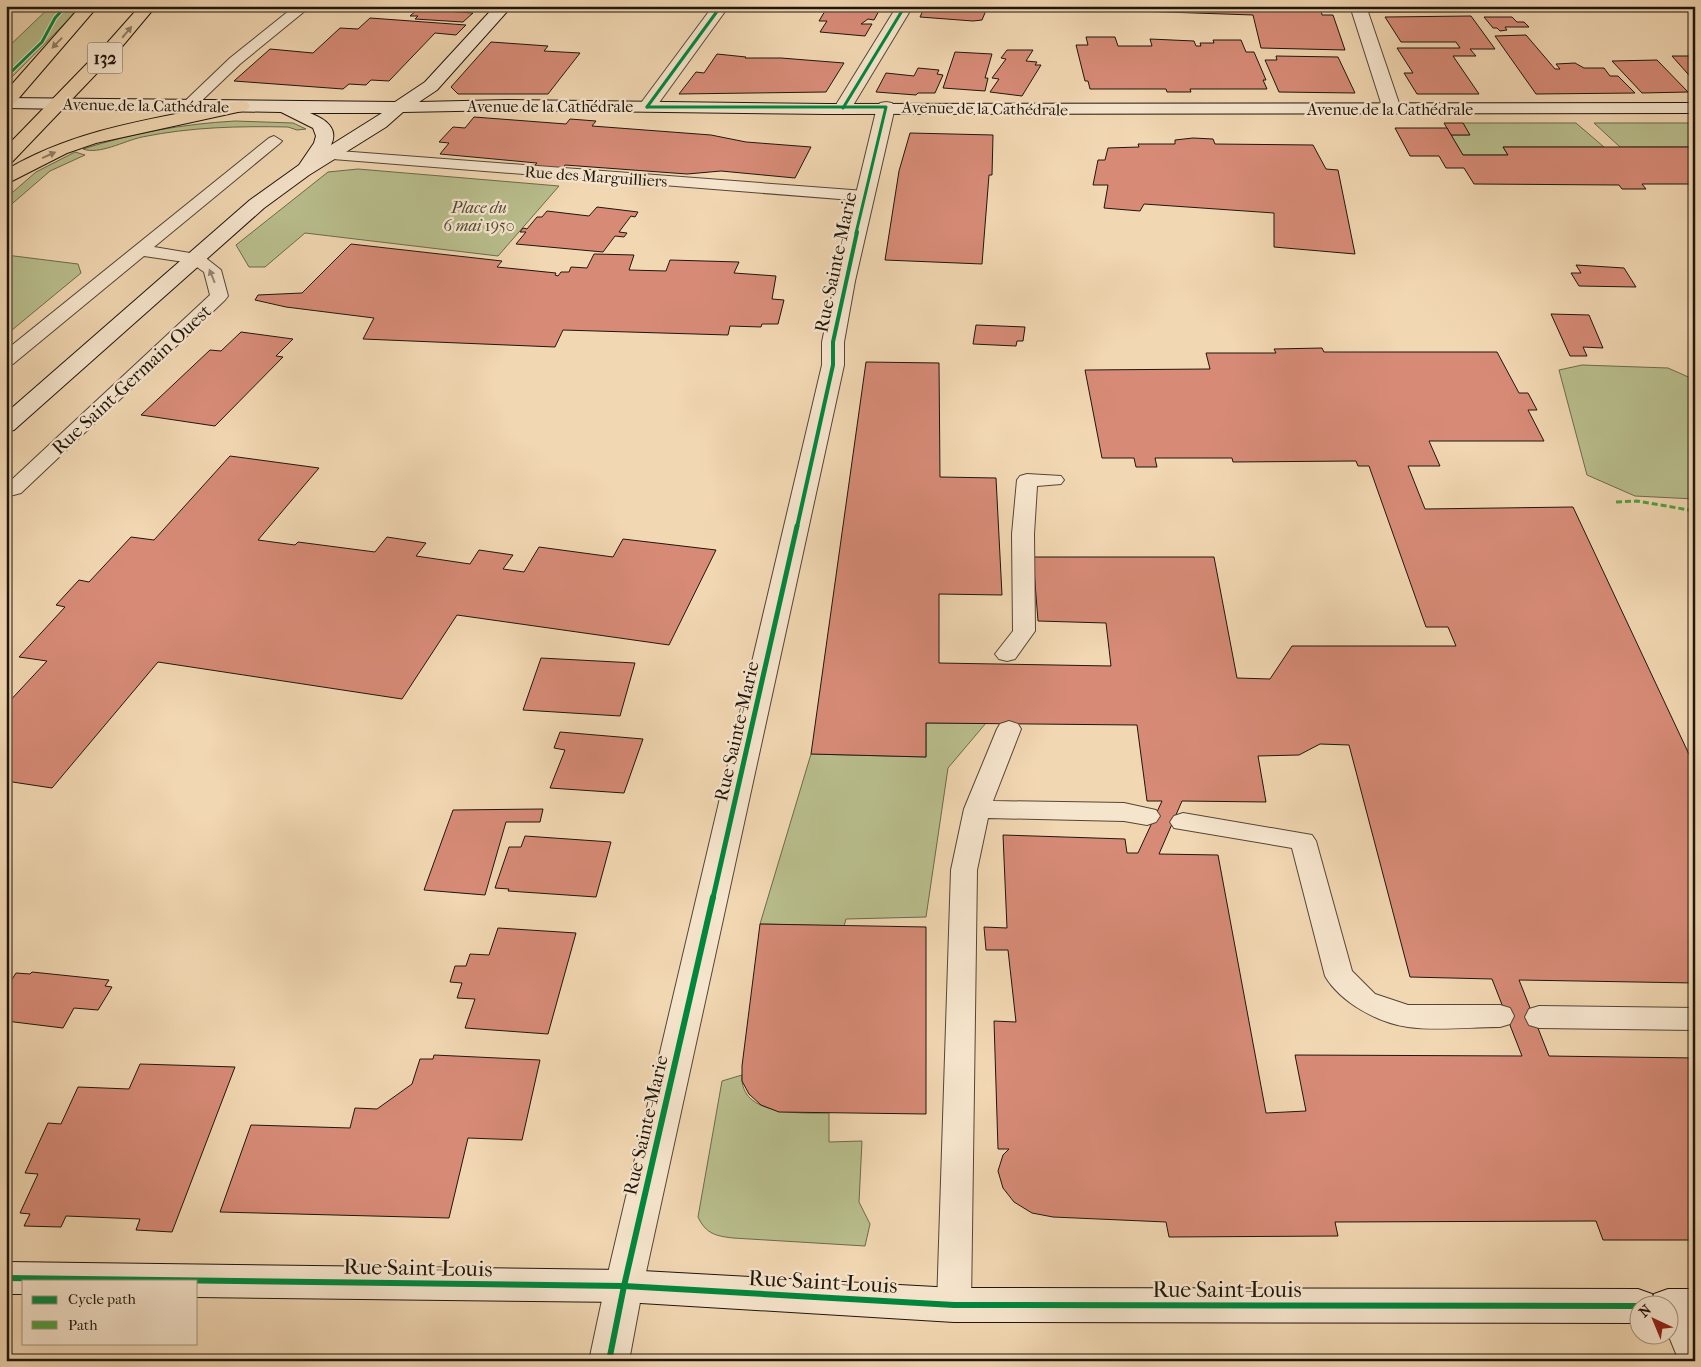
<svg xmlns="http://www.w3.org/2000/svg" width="1701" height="1367" font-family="'IM FELL French Canon',serif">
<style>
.green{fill:#b9be8d;stroke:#6c6a4c}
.building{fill:#d78b77;stroke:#1f160c;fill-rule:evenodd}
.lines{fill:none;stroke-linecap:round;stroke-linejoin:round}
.lane-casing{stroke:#544636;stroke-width:2}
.street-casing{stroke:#544636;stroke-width:2}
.secondary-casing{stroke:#1f160c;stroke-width:2}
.primary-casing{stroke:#1f160c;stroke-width:2}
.lane{fill:#f6e5cd;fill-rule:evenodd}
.street{fill:#f6e5cd;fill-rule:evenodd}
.secondary{fill:#f6e5cd;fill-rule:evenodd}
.primary{fill:#f1d7b2;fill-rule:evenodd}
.quiet{stroke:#4fa13e;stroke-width:3;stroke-dasharray:6 3;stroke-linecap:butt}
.cycleway-far3-casing{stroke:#f6e5cd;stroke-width:5}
.cycleway-far2-casing{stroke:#f6e5cd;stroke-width:6}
.cycleway-far1-casing{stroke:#f6e5cd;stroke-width:8}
.cycleway-casing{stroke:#f6e5cd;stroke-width:9}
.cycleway-far3{stroke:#00873e;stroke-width:3}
.cycleway-far2{stroke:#00873e;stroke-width:4}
.cycleway-far1{stroke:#00873e;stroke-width:5}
.cycleway{stroke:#00873e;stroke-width:6}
.oneway{fill:#928067}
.oneway2{fill:#958876}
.labels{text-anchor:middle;stroke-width:4.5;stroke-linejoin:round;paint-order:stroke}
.far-street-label{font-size:16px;fill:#1f160c;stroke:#f6e5cd}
.far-park-label{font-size:16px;font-style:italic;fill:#4d4833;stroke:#f6e5cd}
.shield{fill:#f6e5cd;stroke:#605446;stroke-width:1}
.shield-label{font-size:18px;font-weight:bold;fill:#1f160c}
.street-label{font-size:19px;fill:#1f160c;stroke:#f6e5cd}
.near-street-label{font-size:22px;fill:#1f160c;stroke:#f6e5cd}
</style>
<rect width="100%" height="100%" fill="#f1d7b2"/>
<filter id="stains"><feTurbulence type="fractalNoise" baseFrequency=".004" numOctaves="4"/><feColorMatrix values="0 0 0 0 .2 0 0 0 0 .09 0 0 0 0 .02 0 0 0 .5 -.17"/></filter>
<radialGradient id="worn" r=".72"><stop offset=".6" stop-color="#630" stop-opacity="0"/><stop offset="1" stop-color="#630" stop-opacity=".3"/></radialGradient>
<!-- green -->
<g class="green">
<polygon points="51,6 82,6 6,83 6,49"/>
<path d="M235,121L293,123L306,129L297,130L288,127C238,126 191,127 142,137C124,141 99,155 83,149C133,133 182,124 235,121Z"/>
<polygon points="1463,123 1576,123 1604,147 1503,147 1508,155 1463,155 1451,135 1469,135"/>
<polygon points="1594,123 1695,123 1695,147 1620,147"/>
<polygon points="75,152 85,155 50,171 6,209 6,198 36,172"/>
<polygon points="358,169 559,186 498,256 305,233 265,267 249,267 236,245 328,172"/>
<polygon points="6,255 78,264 81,273 6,335"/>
<polygon points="1582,365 1668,368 1695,380 1695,499 1635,496 1587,475 1559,370"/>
<polygon points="926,723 986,723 948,768 926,917 846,919 844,926 760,924 811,754 926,757"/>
<path d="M742,1075C739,1117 803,1113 829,1113V1142L862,1141L859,1202L870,1224L865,1246L733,1238C716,1236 706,1234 698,1217L722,1081Z"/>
</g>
<!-- building -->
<g class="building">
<polygon points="411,6 477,6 472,11"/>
<polygon points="828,6 873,6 872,8 880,9 874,20 868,19 861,24 872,24 865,36 820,32 827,21 819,21"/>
<polygon points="925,6 961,6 987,8 982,20 973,21 920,17"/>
<polygon points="1078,6 1329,6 1330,10 1321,10 1322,15 1333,15 1345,50 1261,48 1253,15 1078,9"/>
<polygon points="418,9 473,13 463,22 415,19 418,16 410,16"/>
<polygon points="1471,16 1495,49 1470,49 1476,56 1453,56 1479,94 1417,94 1404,73 1413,73 1397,48 1460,48 1456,42 1401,42 1385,17"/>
<polygon points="1484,17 1512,17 1517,22 1524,22 1529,27 1505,27 1507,30 1500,31 1497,28 1493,28"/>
<polygon points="370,18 466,25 456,35 435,33 389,81 371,80 366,85 349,84 343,89 234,81 270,49 313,53 340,28 358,29"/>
<polygon points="1526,35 1555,69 1560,69 1556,64 1575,63 1584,68 1604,68 1610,76 1618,76 1635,93 1536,94 1495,36"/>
<polygon points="1086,37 1115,37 1118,46 1152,46 1150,39 1194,41 1196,46 1201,46 1200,43 1214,43 1213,40 1241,40 1246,52 1254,52 1266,80 1263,80 1267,89 1190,89 1191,92 1167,92 1166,89 1090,89 1088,81 1085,81 1076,45 1088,45"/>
<polygon points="491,42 548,46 544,51 580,53 548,94 458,94 451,87"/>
<polygon points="1007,50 1033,50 1026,61 1037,62 1035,65 1041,65 1022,96 990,92 999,79 992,78 1006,59 1001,58"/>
<polygon points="955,52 992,54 985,78 988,78 985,91 943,88"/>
<polygon points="717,54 746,57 745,58 781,58 844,63 826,92 679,94 696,72 704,73"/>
<polygon points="1276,56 1338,57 1355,93 1279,92 1265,60 1277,60"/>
<polygon points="1672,56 1695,56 1695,82"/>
<polygon points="1657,60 1688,92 1642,93 1612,61"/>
<polygon points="918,68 939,70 937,74 943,75 935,93 918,93 916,95 876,92 886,73 914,76"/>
<polygon points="474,117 566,124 570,119 596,121 592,126 711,135 746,142 811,147 795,178 721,171 687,174 565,165 562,170 533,167 537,163 440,154 449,143 439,142 453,127 465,128"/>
<polygon points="1444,123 1463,123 1470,135 1451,135"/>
<polygon points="1395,128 1447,128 1463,155 1508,155 1503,147 1695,147 1695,184 1642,184 1646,189 1622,189 1619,185 1474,184 1464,168 1446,168 1439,156 1410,156"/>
<polygon points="910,133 993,135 992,175 989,175 982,264 885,260 899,171"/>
<polygon points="1193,138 1213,139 1215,144 1313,145 1326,169 1338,170 1355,254 1274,247 1274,213 1144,204 1140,211 1104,208 1108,185 1093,185 1098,160 1105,160 1108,148 1139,147 1138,144 1175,144 1175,140"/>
<polygon points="597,207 638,212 635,217 631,216 619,232 627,233 624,237 615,236 603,252 516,244 526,232 520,232 523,228 527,229 537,217 542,217 547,211 589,216"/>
<polygon points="351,244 502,261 497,267 556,273 555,275 558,276 561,272 569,272 571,267 587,268 594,254 634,255 629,270 666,271 670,260 739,262 734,273 776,276 772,299 784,300 778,324 762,324 761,327 730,326 728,335 563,330 555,347 363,339 374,318 286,307 255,300 258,295 302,293"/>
<polygon points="1576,265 1624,268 1636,287 1579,286 1571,273 1581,273"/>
<polygon points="1551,314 1589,315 1603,348 1583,347 1587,356 1570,356"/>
<polygon points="976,325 1025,327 1023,341 1017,341 1016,346 973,344"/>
<polygon points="241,332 293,339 276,356 283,357 215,426 141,415 210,350 221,351"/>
<path d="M1322,348L1324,352H1497L1519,393H1528L1537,410H1528L1544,441H1429L1440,466H1408L1425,509L1573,507L1695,767V983L1519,980L1549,1056L1695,1058V1240H1603L1596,1221L1335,1222L1338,1236L1169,1237L1166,1222L1053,1217L1032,1213L1014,1202L1003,1188L998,1171L1003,1155L1009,1149H998L994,1021L1016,1022L1008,950H986L984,927L1007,928L1003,835L1125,839L1127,853H1138L1162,801H1147L1137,725L926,723V757L811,754L866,362L939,363L940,477L996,478L1002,595L939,594V663L1111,666L1106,623L1038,621L1033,557H1214L1237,678L1270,679L1292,646H1456L1448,627H1426L1369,466H1358L1356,461L1233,462L1232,458H1155L1157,467H1136L1134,458H1102L1085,370L1210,369L1206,353H1276L1274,349ZM1320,744L1349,745L1410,977L1492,979L1522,1056L1295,1055L1306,1111L1266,1113L1218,855L1159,854L1182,801L1266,802L1258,756L1299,755Z"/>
<polygon points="230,456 319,468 258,540 295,545 298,542 375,552 387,537 426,543 416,556 470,564 479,550 513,555 503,569 524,572 539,547 613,557 623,539 716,550 669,645 457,615 402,699 158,662 52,788 6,781 6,705 47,661 19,657 65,607 56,605 79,580 89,582 131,537 154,540"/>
<polygon points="541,658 635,663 620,716 523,710"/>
<polygon points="560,732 643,739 624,793 550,788 565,750 554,748"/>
<polygon points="543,809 540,822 506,822 485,895 424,890 453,810"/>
<polygon points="525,836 611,842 596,897 508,891 509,889 495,888 509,847 521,847"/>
<polygon points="760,924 926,927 926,1114 779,1112 761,1105 749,1094 742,1081 742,1066"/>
<polygon points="498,928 576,933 548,1034 465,1028 475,999 457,998 462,983 450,982 455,966 466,966 470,954 489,955"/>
<polygon points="32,972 109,980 105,986 112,987 98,1010 74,1008 63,1028 6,1021 6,989 16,973 30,974"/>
<polygon points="434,1055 540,1060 522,1140 468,1138 449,1218 220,1212 251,1125 350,1128 355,1108 377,1109 412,1084 420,1059 433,1059"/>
<polygon points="140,1064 235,1067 172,1232 136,1230 140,1219 66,1216 61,1227 24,1226 30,1214 20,1213 38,1174 25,1173 48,1123 61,1124 78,1087 129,1089"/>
</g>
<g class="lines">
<!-- lane casing -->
<g class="lane-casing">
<g id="lane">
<polygon points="295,6 311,6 240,64 194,108 184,108 182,105 184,102 230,58"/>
<polygon points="274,136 282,141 279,144 154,247 202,255 221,270 228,296 225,300 21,493 6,497 6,485 210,295 204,272 191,263 144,256 13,364 6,366 6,350 269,138"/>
<polygon points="326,150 865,191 873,196 865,201 320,158 318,155 320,152"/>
<polygon points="1027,474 1061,476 1064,480 1061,484 1037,486 1034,534 1035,631 1015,659 1007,661 999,659 995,654 1013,631 1012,534 1017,480 1020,476"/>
<polygon points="1009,721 1018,724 1021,729 993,801 1124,803 1156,810 1160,816 1156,822 1147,825 1124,821 988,818 977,870 971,1305 966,1315 954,1319 942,1315 937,1305 951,870 964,809 997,729 1000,724"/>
<path d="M1183,813L1312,835L1316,841L1352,971L1375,994L1408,1005H1500L1510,1008L1514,1016L1510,1024L1500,1027C1471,1027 1436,1031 1408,1027C1378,1023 1340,1002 1325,976L1292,848L1174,828L1170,822L1174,816Z"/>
<polygon points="1539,1006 1695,1008 1695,1030 1539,1028 1529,1025 1525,1017 1529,1009"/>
<polygon points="1674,1292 1686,1296 1695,1316 1695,1361 1679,1361 1668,1334 1668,1304 1658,1304 1662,1296"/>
</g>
</g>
<!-- street casing -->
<g class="street-casing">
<g id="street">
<polygon points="713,6 729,6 653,111 641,111 638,107"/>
<polygon points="897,6 913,6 849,112 837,112 834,108"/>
<polygon points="1350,6 1524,6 1516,11 1368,12 1401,109 1398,113 1386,113 1383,109"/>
<polygon points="886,102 892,103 895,107 855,281 844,342 844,365 643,1286 629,1361 589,1361 605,1286 822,365 822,342 835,281 877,107 880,103"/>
</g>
</g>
<!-- secondary casing -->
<g class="secondary-casing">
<g id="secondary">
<path d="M495,6H512L437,90L419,102L508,100L828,104L1695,103V113L828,114L508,110L403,112L386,127L309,175L264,208L14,430L6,432V413L250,200L299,165L314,143L316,136L313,128L281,112L6,108V98L395,102L425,82ZM310,113H382L331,145C339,128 325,119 310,113Z"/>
<polygon points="6,1262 624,1270 954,1288 1638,1289 1652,1294 1653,1297 1654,1294 1668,1289 1695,1289 1695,1323 1668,1323 1668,1304 1638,1304 1638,1323 954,1322 624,1302 196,1297 196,1281 24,1281 24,1294 6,1294"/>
</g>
</g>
<!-- primary casing -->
<g class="primary-casing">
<g id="primary">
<polygon points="81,6 98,6 12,106 6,107 6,91"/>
<polygon points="140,6 156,6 120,49 12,162 6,163 6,147 108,42"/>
<path d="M241,101L247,102L250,106L247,110L96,143L67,153L6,184V170C78,127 161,118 241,101Z"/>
</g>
</g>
<!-- lane -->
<use href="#lane" class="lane"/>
<!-- street -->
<use href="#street" class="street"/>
<!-- secondary -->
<use href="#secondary" class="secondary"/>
<!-- primary -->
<use href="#primary" class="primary"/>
<!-- quiet -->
<polyline class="quiet" points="1616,502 1637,501 1695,511"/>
<!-- cycleway-far3 casing -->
<g class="cycleway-far3-casing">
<g id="cycleway-far3">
<polyline points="6,77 42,42 55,18 66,6"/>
<polyline points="647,107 721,6"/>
<polyline points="647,107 886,107 856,233"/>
<polyline points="843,108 905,6"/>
</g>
</g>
<!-- cycleway-far2 casing -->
<g class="cycleway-far2-casing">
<polyline id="cycleway-far2" points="797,527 833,365 833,342 857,232"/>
</g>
<!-- cycleway-far1 casing -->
<g class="cycleway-far1-casing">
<polyline id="cycleway-far1" points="713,898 797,526"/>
</g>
<!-- cycleway casing -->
<g class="cycleway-casing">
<g id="cycleway">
<polyline points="6,1278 624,1286 954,1305 1638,1306"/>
<polyline points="609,1361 624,1286 713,897"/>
</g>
</g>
<!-- cycleway-far3 -->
<use href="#cycleway-far3" class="cycleway-far3"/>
<!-- cycleway-far2 -->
<use href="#cycleway-far2" class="cycleway-far2"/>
<!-- cycleway-far1 -->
<use href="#cycleway-far1" class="cycleway-far1"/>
<!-- cycleway -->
<use href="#cycleway" class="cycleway"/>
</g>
<!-- one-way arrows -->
<defs><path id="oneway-solid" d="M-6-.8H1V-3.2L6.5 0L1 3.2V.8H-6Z" transform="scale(1.25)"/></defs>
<g class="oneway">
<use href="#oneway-solid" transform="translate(127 32) rotate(-50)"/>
<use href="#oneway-solid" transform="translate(57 43) rotate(134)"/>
<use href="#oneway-solid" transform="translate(49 155) rotate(-24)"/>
</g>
<use class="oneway2" href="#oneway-solid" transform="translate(212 276) rotate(-112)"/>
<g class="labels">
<!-- far-street labels -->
<g class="far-street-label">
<text transform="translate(146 105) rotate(1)" y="6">Avenue de la Cathédrale</text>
<text x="550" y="112">Avenue de la Cathédrale</text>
<text transform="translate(985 108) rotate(1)" y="6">Avenue de la Cathédrale</text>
<text x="1390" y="115">Avenue de la Cathédrale</text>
<text transform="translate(596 176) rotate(4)" y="6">Rue des Marguilliers</text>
</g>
<!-- far-park labels -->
<g class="far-park-label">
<text x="479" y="213">Place du<tspan x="479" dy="18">6 mai 1950</tspan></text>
</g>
<!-- shield labels -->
<rect class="shield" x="87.5" y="42.5" width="35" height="31" rx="4"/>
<g class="shield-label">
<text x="105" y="64">132</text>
</g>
<!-- street labels -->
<g class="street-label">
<text transform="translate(835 262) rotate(-78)" y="7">Rue Sainte-Marie</text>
<text transform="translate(131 379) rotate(-43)" y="7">Rue Saint-Germain Ouest</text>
<text transform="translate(736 731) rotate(-77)" y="7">Rue Sainte-Marie</text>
<text transform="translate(645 1125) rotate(-77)" y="7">Rue Sainte-Marie</text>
</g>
<!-- near-street labels -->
<g class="near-street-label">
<text transform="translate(418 1267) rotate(1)" y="8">Rue Saint-Louis</text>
<text transform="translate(823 1281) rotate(3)" y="8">Rue Saint-Louis</text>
<text x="1227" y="1297">Rue Saint-Louis</text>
</g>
</g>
<!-- margin -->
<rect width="1701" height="1367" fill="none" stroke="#f1d7b2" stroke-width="25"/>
<rect x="8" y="8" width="1686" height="1352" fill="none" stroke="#1f160c" stroke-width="2.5"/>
<rect x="12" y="12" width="1676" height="1342" fill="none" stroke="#1f160c"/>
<!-- legend -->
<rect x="22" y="1280" width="175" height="65" fill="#f6e5cd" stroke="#a09280"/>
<rect x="32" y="1296" width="25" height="8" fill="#00873e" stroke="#a09280"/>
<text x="68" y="1304" font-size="15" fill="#1f160c">Cycle path</text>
<rect x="32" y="1321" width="25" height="8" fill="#4fa13e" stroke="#a09280"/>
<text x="68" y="1330" font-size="15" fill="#1f160c">Path</text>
<!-- north arrow -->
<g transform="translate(1654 1320) rotate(316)"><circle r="24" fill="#f6e5cd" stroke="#a09280"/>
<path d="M0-4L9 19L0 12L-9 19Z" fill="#8f2418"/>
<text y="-8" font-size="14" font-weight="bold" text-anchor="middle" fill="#1f160c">N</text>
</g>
<rect width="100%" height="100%" filter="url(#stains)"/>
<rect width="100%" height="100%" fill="url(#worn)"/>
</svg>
